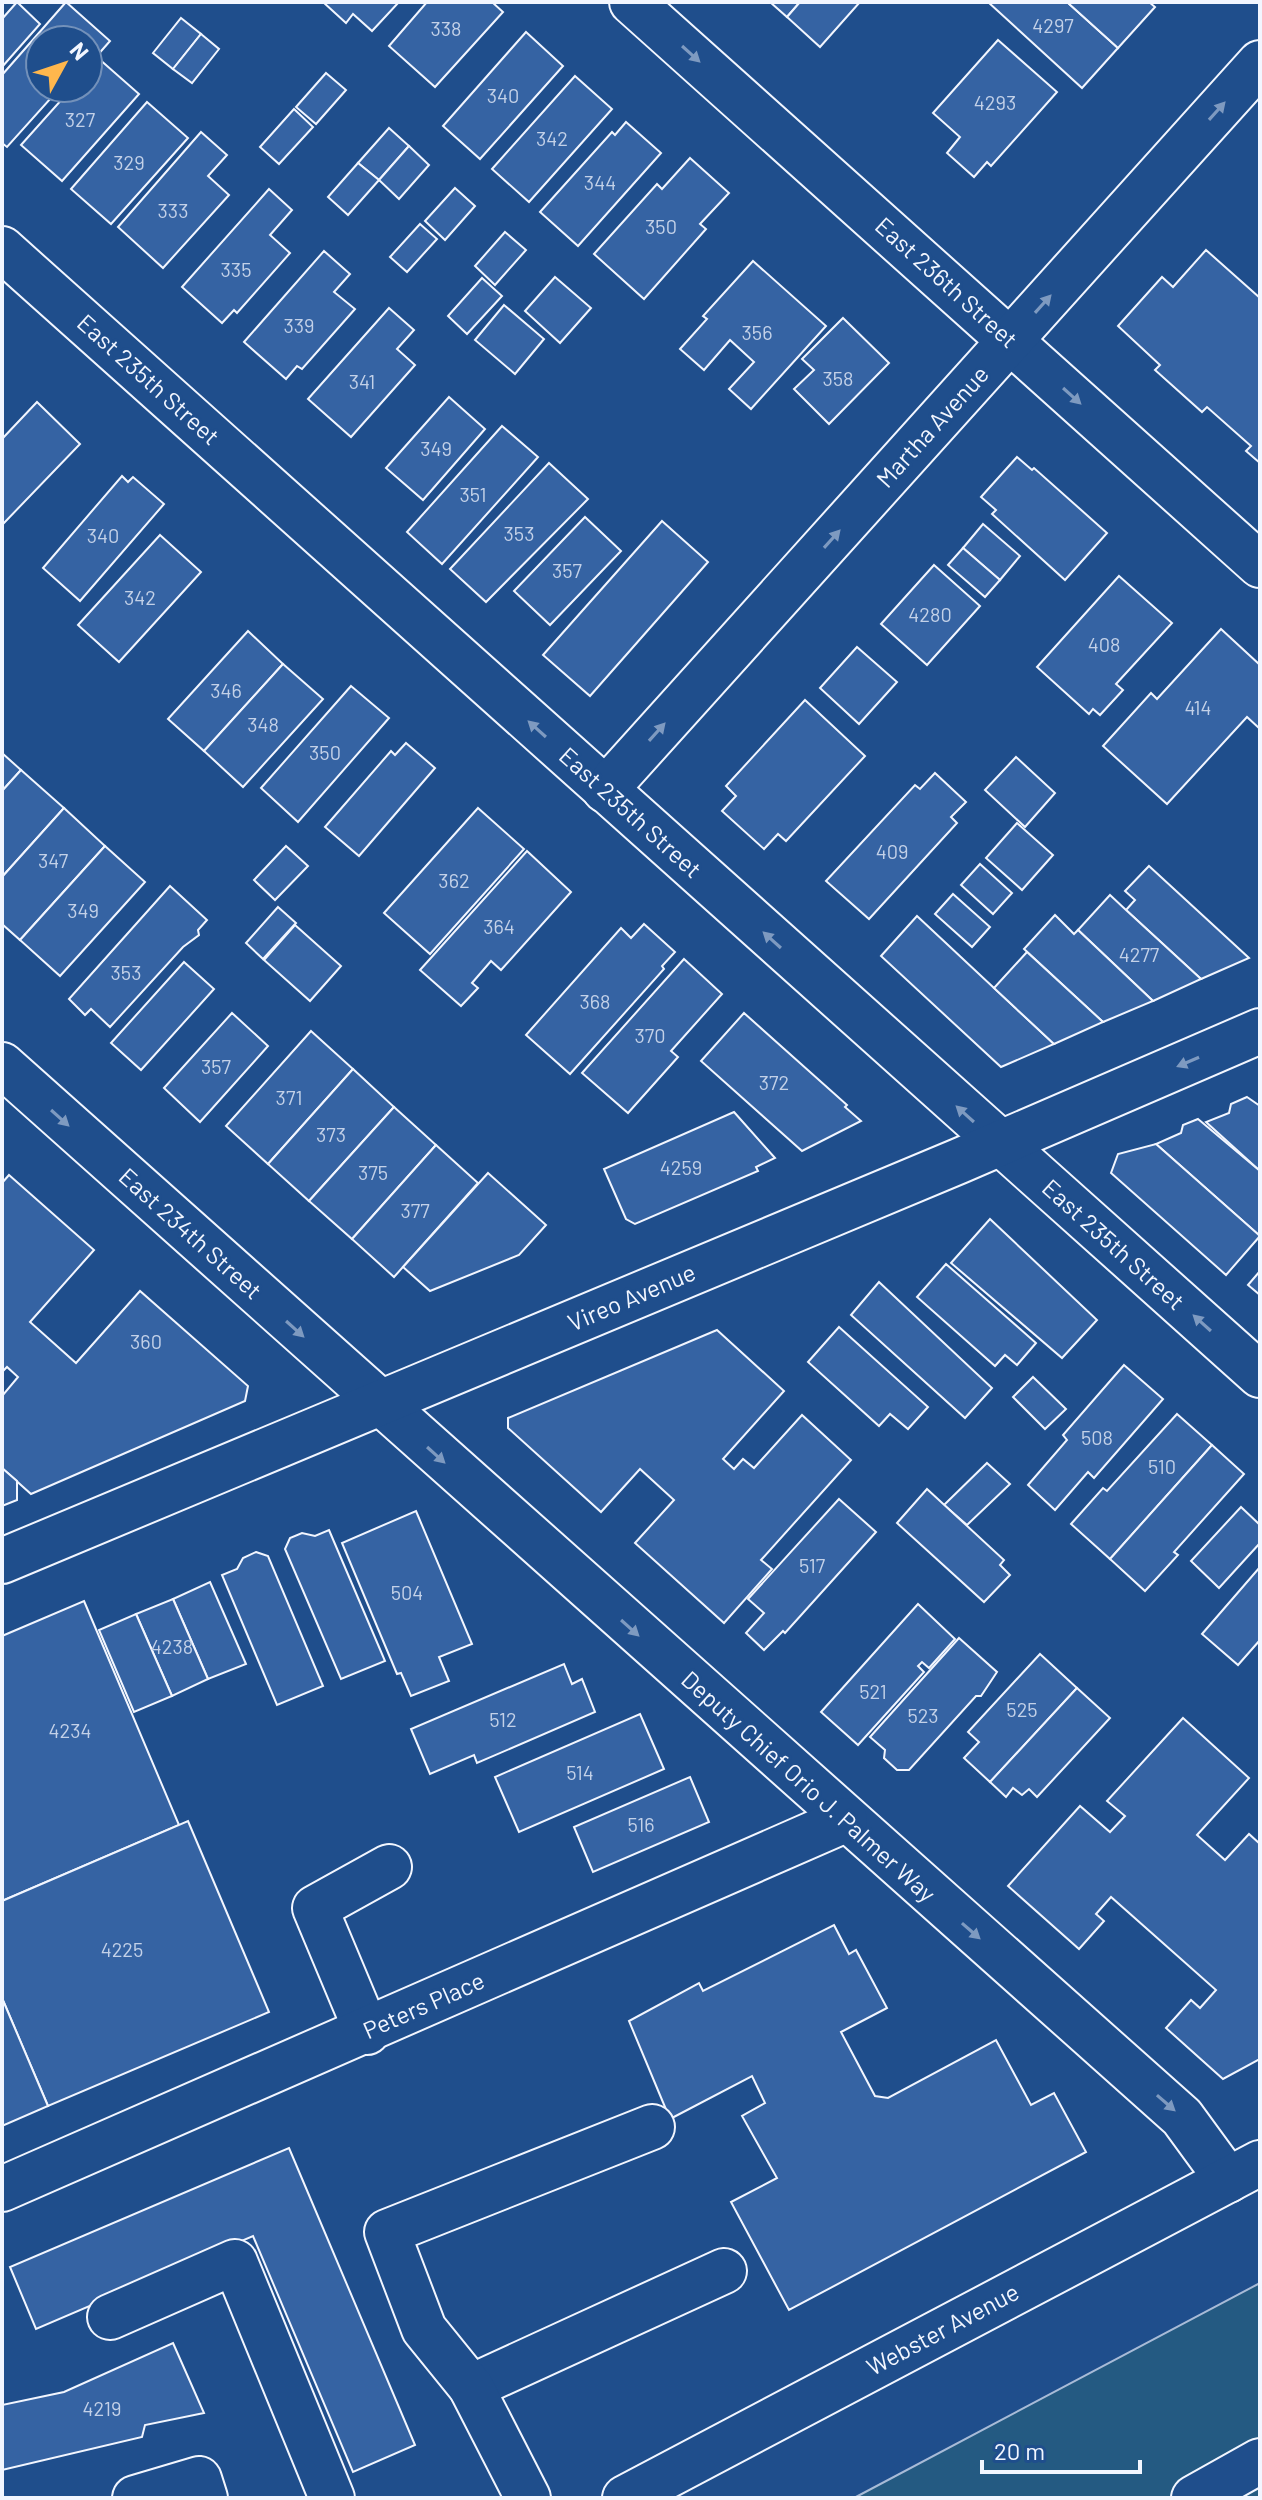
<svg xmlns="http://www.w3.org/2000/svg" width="1262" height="2500" font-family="Barlow,sans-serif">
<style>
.green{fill:#245a82;stroke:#a8bbd7;stroke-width:2}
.building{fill:#3563a3;stroke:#f2f6ff;stroke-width:2}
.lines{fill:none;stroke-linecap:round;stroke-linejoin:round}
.minor-casing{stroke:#f2f6ff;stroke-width:48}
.major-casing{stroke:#f2f6ff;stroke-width:48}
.highway-casing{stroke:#f2f6ff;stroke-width:48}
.minor{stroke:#1f4e8c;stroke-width:44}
.major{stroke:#1f4e8c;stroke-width:44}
.highway{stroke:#1f4e8c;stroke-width:44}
.oneway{fill:#7e9ac0}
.labels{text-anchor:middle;stroke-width:6;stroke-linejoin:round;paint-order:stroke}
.number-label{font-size:20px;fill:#c3d1e8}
.street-label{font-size:24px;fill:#f2f6ff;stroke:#1f4e8c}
</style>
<rect width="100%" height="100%" fill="#1f4e8c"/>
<!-- green -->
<polygon class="green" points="1260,2283 1260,2498 854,2498"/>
<!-- building -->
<g class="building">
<polygon points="17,2 40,24 2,67 2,19"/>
<polygon points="66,2 110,41 88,66 88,40 40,40 40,88 60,88 7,147 2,143 2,75"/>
<polygon points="323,2 399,2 372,31 353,14 346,23"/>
<polygon points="427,2 492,2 503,12 435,87 389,46"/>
<polygon points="770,2 800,2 787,17"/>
<polygon points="800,2 860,2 820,47 787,17"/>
<polygon points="988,2 1067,2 1118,48 1082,88"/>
<polygon points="1067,2 1149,2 1155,7 1118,48"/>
<polygon points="181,18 201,34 173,69 153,53"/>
<polygon points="526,32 563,66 480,159 443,126"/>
<polygon points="201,34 219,49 192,83 173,69"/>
<polygon points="998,40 1057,92 991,166 987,162 974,177 947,153 960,137 933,113"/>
<polygon points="98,58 139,94 62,181 21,145 72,88 88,88 88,70"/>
<polygon points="326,73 346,90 316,124 296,107"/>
<polygon points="575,76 612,109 529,202 492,169"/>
<polygon points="147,102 188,138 111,224 71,189"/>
<polygon points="294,109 313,127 279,164 260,147"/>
<polygon points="626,122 661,153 578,246 540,212 612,132 615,135"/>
<polygon points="389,128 409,146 379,180 358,163"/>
<polygon points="201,132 227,155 208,176 229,195 163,268 118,227"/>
<polygon points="409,146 429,165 399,199 379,180"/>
<polygon points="690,158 729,193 700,224 706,229 644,299 594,254 657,184 662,189"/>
<polygon points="358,163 379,180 348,215 328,197"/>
<polygon points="455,188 475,206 445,240 425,221"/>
<polygon points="269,189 292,210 270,235 290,253 237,313 234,310 222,323 182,287"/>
<polygon points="420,224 437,239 407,272 390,257"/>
<polygon points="505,232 526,250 495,285 475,266"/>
<polygon points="1206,250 1260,298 1260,463 1246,451 1251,446 1207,407 1202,412 1155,370 1160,365 1118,326 1162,277 1173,287"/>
<polygon points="324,251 350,274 334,292 355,309 302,369 297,366 286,379 244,342"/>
<polygon points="753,261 826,326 751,409 729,389 754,362 730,340 704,370 680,349 707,319 703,316"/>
<polygon points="555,277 591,308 560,343 525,311"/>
<polygon points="482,278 502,296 467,334 448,316"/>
<polygon points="504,305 544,339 515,374 475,340"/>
<polygon points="389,308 414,330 397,349 415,365 351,437 308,399"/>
<polygon points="843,318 889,363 829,424 794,389 814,370 802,359"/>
<polygon points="449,397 485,429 423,500 386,468"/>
<polygon points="37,402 80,444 3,524 2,439"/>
<polygon points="502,426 538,457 442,564 407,532"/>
<polygon points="1017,457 1032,470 1034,468 1107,533 1065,580 992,514 996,510 981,497"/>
<polygon points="549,463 588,499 486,602 450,569"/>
<polygon points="122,476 128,482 133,477 164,504 80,601 43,568"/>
<polygon points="585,517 621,551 550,625 514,591"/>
<polygon points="662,521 708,562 590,696 543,655"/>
<polygon points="983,524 1020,556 1000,580 963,548"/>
<polygon points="160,535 201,572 119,662 78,625"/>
<polygon points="963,548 1000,580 985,597 948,565"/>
<polygon points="934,565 980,606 927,665 881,624"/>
<polygon points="1119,576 1172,623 1116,684 1123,690 1100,715 1093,709 1089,714 1037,667"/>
<polygon points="1221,629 1260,665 1260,729 1247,717 1167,804 1103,746 1151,693 1157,699"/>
<polygon points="248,631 283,664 204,751 168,719"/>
<polygon points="857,647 897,682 859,724 820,688"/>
<polygon points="283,664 323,699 243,787 204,751"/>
<polygon points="351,686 389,718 298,822 261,788"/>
<polygon points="805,700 865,756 786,841 778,834 764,849 722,811 736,796 726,786"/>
<polygon points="406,743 435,768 359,856 325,827 391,751 395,755"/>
<polygon points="2,753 21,770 2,791"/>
<polygon points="1016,757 1055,793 1025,827 985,790"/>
<polygon points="21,770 64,808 2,877 2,791"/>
<polygon points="935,773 966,802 951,817 957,823 869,919 826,881 915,785 920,789"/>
<polygon points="64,808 105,846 20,940 2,924 2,877"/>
<polygon points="478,808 524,849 430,954 384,913"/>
<polygon points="1017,823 1053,855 1022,890 986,858"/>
<polygon points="105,846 145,882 60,976 20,940"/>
<polygon points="286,846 308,866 275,900 254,880"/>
<polygon points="527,851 571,892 501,970 491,961 472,983 478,988 461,1006 420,970"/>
<polygon points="980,864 1012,893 993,914 961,885"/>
<polygon points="1149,866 1249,958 1201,979 1126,910 1135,900 1125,891"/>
<polygon points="170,886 207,920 198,930 199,935 183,947 110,1027 91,1009 85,1015 69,999"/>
<polygon points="953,894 990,927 972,947 935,914"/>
<polygon points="1110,895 1126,910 1201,979 1153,1001 1078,930"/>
<polygon points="278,907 296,923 263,959 246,943"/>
<polygon points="1055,915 1074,934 1078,930 1153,1001 1103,1022 1024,949"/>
<polygon points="917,916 994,988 1054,1044 1001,1067 881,956"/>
<polygon points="644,924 675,952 662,966 664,969 570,1074 526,1035 621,928 631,938"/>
<polygon points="295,925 341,966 310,1001 264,960"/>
<polygon points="1027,952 1103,1022 1054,1044 994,988"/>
<polygon points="684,959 722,994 671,1051 678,1057 628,1113 582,1073"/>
<polygon points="184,962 214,989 141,1070 111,1043"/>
<polygon points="232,1013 268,1046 200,1122 164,1088"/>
<polygon points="744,1013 847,1105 845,1107 861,1121 802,1151 701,1061"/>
<polygon points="311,1031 353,1069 268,1164 226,1126"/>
<polygon points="353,1069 394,1107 309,1201 268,1164"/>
<polygon points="1247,1097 1260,1106 1260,1171 1206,1122 1229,1113 1231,1104"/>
<polygon points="394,1107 436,1145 352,1239 309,1201"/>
<polygon points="734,1112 775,1158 756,1167 758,1171 635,1224 626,1219 604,1169"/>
<polygon points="1198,1119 1260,1171 1260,1236 1156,1144 1181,1133 1183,1125"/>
<polygon points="1156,1144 1260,1236 1226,1275 1111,1173 1118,1154"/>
<polygon points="436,1145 478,1183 394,1277 352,1239"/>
<polygon points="488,1173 546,1225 519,1255 430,1291 403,1267"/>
<polygon points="9,1175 94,1250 30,1322 76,1363 140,1291 248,1386 245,1401 31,1494 2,1468 2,1396 18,1377 7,1367 2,1372 2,1183"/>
<polygon points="990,1219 1097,1320 1062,1358 951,1263"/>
<polygon points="946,1264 1036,1343 1017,1365 1005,1355 995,1366 917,1297"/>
<polygon points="1260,1271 1260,1295 1248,1285"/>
<polygon points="879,1282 992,1388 965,1418 851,1315"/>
<polygon points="839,1327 928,1407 908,1429 890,1414 879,1426 808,1362"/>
<polygon points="717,1330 784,1391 723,1459 734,1469 743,1459 754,1468 802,1415 851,1460 761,1560 772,1569 724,1623 635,1543 674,1500 640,1469 601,1512 508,1428 508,1418"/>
<polygon points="1124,1365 1163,1399 1094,1478 1088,1472 1055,1510 1028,1485 1067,1440 1063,1435"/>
<polygon points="1033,1377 1066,1409 1045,1429 1013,1397"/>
<polygon points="1177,1414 1212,1445 1110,1559 1071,1524 1103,1488 1107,1491"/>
<polygon points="1212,1445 1244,1474 1174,1552 1178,1555 1145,1591 1110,1559"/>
<polygon points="987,1463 1010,1484 967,1525 944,1505"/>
<polygon points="2,1468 17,1481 17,1500 2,1506"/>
<polygon points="927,1489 1004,1560 1000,1565 1010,1575 984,1602 897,1523"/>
<polygon points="839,1499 876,1532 785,1633 783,1631 764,1650 746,1633 764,1613 748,1599"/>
<polygon points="1241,1507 1260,1525 1260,1543 1219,1588 1191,1561"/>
<polygon points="416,1511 472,1644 439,1657 449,1681 411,1696 401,1673 397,1674 342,1543"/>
<polygon points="329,1530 385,1661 341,1679 285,1549 290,1538 302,1533 315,1536"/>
<polygon points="256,1552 268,1556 323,1686 277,1705 222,1575 237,1569 243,1558"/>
<polygon points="1260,1567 1260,1640 1238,1665 1202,1634"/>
<polygon points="210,1582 246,1664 208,1679 173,1599"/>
<polygon points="173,1599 208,1679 172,1696 136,1614"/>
<polygon points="84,1601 179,1825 2,1901 2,1636"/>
<polygon points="918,1604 955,1639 929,1668 922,1662 918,1666 924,1672 858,1745 821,1712"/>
<polygon points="136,1614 172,1696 134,1712 99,1630"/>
<polygon points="959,1638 997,1672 981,1696 976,1696 909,1770 897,1770 884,1758 885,1750 870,1737"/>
<polygon points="1040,1654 1077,1688 990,1782 964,1758 979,1742 968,1732"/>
<polygon points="564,1664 572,1684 582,1679 595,1712 477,1763 474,1755 430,1774 411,1729"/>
<polygon points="1077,1688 1110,1718 1037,1797 1029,1789 1022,1795 1013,1788 1006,1797 990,1782"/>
<polygon points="640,1714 664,1769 519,1832 495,1777"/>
<polygon points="1183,1718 1249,1778 1197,1835 1225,1860 1249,1834 1260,1844 1260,2059 1223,2079 1166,2028 1191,2000 1200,2008 1216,1990 1111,1897 1096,1914 1104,1921 1079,1949 1008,1886 1080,1806 1110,1832 1125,1816 1107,1801"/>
<polygon points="690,1777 709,1822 593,1872 574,1827"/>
<polygon points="188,1821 269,2012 48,2106 2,1998 2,1901"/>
<polygon points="834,1925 849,1954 856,1950 887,2008 841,2032 875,2096 888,2098 996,2040 1031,2105 1054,2093 1086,2152 789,2310 731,2202 777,2178 742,2116 765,2103 752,2076 670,2119 629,2021 699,1983 703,1991"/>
<polygon points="2,1998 48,2106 2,2126"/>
<polygon points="289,2148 415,2445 353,2472 253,2236 36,2329 10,2267"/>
<polygon points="173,2343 204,2413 145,2425 142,2437 2,2470 2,2405 64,2392"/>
</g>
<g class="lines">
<!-- minor casing -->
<g class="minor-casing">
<g id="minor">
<polyline points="632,2 1260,565"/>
<polyline points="2,249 1260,1375"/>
<polyline points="605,790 1260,63"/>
<polyline points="2,1065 1182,2117 1228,2180"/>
<polyline points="2,1561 959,1161 1260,1031"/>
<polyline points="367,2032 315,1908 389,1867"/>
<polyline points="2,2189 845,1820"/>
<polyline points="110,2317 235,2262 332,2498"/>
<polyline points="471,2387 724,2271"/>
<polyline points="135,2498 199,2479 205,2498"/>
<polyline points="528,2498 471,2387 424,2329 387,2232 652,2127"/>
</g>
</g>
<!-- major casing -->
<g class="major-casing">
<polyline id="major" points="625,2498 1260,2163"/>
</g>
<!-- highway casing -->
<g class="highway-casing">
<polyline id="highway" points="1194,2498 1260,2461"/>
</g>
<!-- minor -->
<use href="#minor" class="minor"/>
<!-- major -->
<use href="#major" class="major"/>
<!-- highway -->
<use href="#highway" class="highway"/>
</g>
<!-- one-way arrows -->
<defs><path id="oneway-solid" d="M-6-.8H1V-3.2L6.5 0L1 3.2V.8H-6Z" transform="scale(2)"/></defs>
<g class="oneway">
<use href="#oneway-solid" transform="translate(691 54) rotate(42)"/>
<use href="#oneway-solid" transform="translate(1217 111) rotate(-48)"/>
<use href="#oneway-solid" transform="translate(1043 304) rotate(-48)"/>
<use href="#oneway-solid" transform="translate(1072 396) rotate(42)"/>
<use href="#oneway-solid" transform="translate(832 539) rotate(-48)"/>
<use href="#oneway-solid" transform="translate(537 729) rotate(-138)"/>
<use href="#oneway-solid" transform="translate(657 732) rotate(-48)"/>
<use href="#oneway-solid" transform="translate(772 940) rotate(-138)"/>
<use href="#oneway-solid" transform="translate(1188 1062) rotate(157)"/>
<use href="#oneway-solid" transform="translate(965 1114) rotate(-138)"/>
<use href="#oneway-solid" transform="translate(60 1118) rotate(42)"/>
<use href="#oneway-solid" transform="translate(1202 1323) rotate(-138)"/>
<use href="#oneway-solid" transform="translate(295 1329) rotate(42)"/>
<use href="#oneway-solid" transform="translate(436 1455) rotate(42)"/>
<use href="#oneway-solid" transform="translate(630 1628) rotate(42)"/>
<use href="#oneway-solid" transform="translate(971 1931) rotate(41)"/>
<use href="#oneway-solid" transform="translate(1166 2103) rotate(41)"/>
</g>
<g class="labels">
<!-- number labels -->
<g class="number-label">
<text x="1053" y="33">4297</text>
<text x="446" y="36">338</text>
<text x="503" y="103">340</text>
<text x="995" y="110">4293</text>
<text x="80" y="127">327</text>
<text x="552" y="146">342</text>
<text x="129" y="170">329</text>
<text x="600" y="190">344</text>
<text x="173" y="218">333</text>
<text x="661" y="234">350</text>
<text x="236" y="277">335</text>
<text x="299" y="333">339</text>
<text x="757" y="340">356</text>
<text x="838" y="386">358</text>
<text x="362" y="389">341</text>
<text x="436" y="456">349</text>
<text x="473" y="502">351</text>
<text x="519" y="541">353</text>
<text x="103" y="543">340</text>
<text x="567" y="578">357</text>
<text x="140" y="605">342</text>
<text x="930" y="622">4280</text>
<text x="1104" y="652">408</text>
<text x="226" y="698">346</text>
<text x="1198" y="715">414</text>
<text x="263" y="732">348</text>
<text x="325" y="760">350</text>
<text x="892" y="859">409</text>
<text x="53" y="868">347</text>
<text x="454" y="888">362</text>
<text x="83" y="918">349</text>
<text x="499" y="934">364</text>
<text x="1139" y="962">4277</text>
<text x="126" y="980">353</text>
<text x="595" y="1009">368</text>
<text x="650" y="1043">370</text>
<text x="216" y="1074">357</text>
<text x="774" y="1090">372</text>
<text x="289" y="1105">371</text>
<text x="331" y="1142">373</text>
<text x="681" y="1175">4259</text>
<text x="373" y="1180">375</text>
<text x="415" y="1218">377</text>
<text x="146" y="1349">360</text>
<text x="1097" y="1445">508</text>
<text x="1162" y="1474">510</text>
<text x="812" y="1573">517</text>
<text x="407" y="1600">504</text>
<text x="172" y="1654">4238</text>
<text x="873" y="1699">521</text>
<text x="1022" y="1717">525</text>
<text x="923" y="1723">523</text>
<text x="503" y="1727">512</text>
<text x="70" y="1738">4234</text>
<text x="580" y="1780">514</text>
<text x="641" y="1832">516</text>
<text x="122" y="1957">4225</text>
<text x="102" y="2416">4219</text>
</g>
<!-- street labels -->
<g class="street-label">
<text transform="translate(946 283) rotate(42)" y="8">East 236th Street</text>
<text transform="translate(148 380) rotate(42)" y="8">East 235th Street</text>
<text transform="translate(933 427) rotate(-48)" y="8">Martha Avenue</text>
<text transform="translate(630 813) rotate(42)" y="8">East 235th Street</text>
<text transform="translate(190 1234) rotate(42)" y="8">East 234th Street</text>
<text transform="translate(1113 1245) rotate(42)" y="8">East 235th Street</text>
<text transform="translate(632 1298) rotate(-23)" y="8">Vireo Avenue</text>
<text transform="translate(808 1787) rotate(42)" y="8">Deputy Chief Orio J. Palmer Way</text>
<text transform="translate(424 2006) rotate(-24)" y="8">Peters Place</text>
<text transform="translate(943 2330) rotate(-28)" y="8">Webster Avenue</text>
</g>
</g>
<!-- border -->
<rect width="1262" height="2500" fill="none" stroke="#f2f6ff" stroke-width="8"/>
<!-- north arrow -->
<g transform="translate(64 64) rotate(50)"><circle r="38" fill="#1f4e8c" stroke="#7391ba" stroke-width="2"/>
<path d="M0-6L14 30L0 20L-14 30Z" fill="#ffb74d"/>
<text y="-12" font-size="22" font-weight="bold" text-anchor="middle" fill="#f2f6ff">N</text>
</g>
<!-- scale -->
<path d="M982 2460v12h158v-12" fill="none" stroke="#f2f6ff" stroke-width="4"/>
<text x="994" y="2460" font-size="24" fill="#f2f6ff" stroke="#1f4e8c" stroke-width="6" paint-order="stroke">20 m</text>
</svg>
